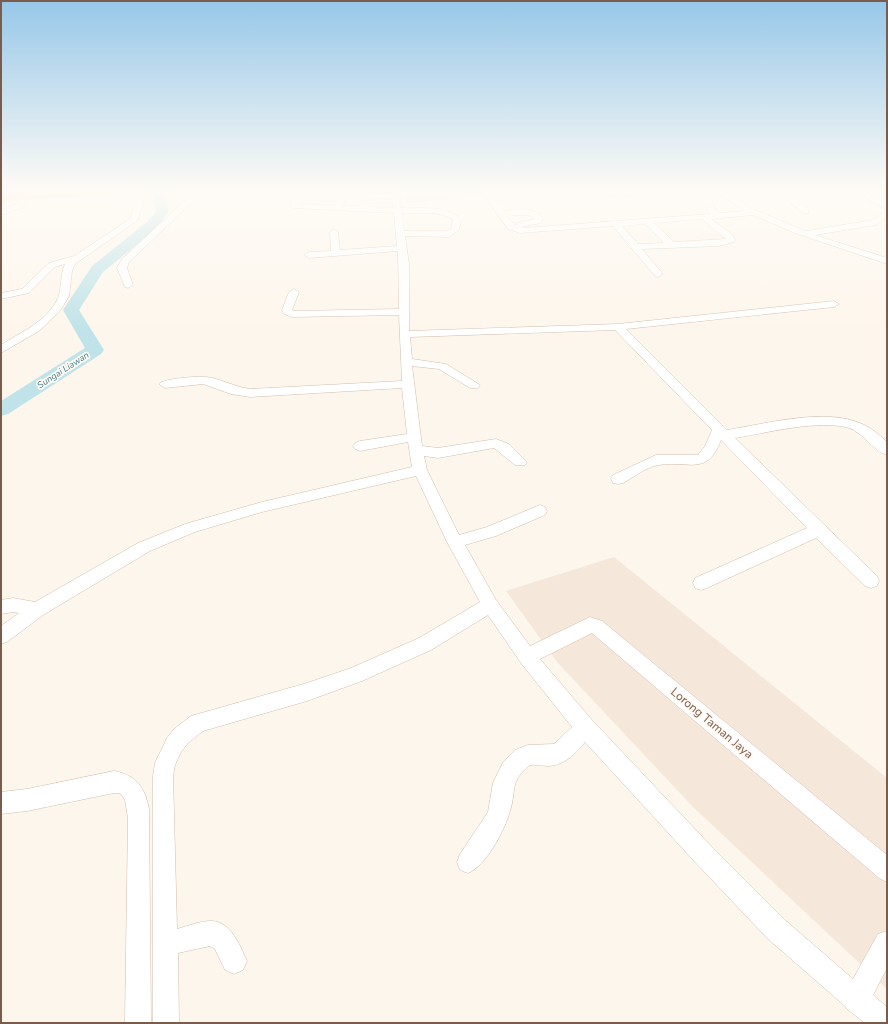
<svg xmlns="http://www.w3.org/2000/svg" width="888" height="1024" font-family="'Nunito Sans',sans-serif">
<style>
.residential{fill:#f5e8da}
.green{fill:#d8ecc9}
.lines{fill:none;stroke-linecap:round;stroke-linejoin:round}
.river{fill:#bfe3e8;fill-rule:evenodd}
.minor-casing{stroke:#d1beb0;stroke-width:1}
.major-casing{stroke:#dad1cd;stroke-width:1}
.minor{fill:#fff;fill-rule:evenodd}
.major{fill:#fbd9a5;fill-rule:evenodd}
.labels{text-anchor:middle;stroke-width:3.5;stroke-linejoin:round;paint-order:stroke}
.far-water-label{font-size:9px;font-style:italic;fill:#437c86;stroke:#fffaf3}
.near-street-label{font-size:12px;fill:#7a5c4d;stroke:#fffaf3}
</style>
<rect width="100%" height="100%" fill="#fdf6ec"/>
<!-- residential -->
<polygon class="residential" points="614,557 887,778 887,989 693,807 557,662 506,591"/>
<!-- green -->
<polygon class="green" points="404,189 479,189 483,196 406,203"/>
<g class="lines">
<!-- river -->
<polygon class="river" points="155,189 167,189 165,194 168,212 156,229 103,272 79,310 104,350 101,354 8,414 1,416 1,401 85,348 63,310 92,266 146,223 156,212 153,194"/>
<!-- minor casing -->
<g class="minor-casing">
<g id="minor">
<path d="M105,189L131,191L143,195L144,197L138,220L75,264L72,271L69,296L60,311L39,331L1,353V345C21,332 48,321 58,298C62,287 60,275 65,264L55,267L29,293L1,299V293L22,289L49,263L74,256L130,219L136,198L129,195L105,192Z"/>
<polygon points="197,189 206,189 129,262 127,268 133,285 128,288 125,287 117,268 122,259"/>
<path d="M340,189H348L343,206H360L363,197L366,194H392L391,189H399L401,208C419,209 449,204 461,220L459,230L449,237L405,236L409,264V331L618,324L834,301L839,304L834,307L626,329L727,430C765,424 826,407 862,424C872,428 879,435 887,442V455C873,451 864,433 849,428C820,419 766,433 735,438L877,576L879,581L877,586L871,588L865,586L816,538L707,588L701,590L695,588L693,583L695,578L807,528L721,440C707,477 689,460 659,465C648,466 634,477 623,483L618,484L613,483L611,479L613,475L656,455H698L705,446L712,430L615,330L410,337L412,359L446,364L480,385L478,388H470L439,369L412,366L422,446L438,448L496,439L509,444L527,462L525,465H515L494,448L438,458L424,456L427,470L459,535L487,527L540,505L545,507L547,511L545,515L496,536L465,545L496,600L530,646L590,617L602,621L887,855V882L879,878L592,633L540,659L592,720L711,846L785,920L853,979L878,934L887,931V968L873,995L887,1007V1023H865L847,1009L845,1006L767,938L695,862L585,742C576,753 565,765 549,766C542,766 536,764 530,765C509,782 517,789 510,811C505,830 486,866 468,873L460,870L457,862L460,854L488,812L493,783L503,762L515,750L528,745L554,744L572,727L521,663L488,615L431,650L362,681L307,701L203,731L188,743L181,752L175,765L173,776L177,929C188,926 200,921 211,921C231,921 240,946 247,961L243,970L234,974L225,970L215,949L210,946L178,953L179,1023H153V776L155,763L167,738L174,729L191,716L307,683L351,668L419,638L480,602L447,542L416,476L262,512L195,532L150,551L43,615L7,642L1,644V626L19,613L13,612L1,614V600L13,598L35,602L138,543L185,524L262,502L412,467L408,442L360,451L355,449L353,446L355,443L360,441L407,434L402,388L250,397L231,394L203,384L165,388L159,384C162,379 197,376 205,377C220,378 234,387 250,389L402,381L399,315L292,317L284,314L282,310L289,292L294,289L299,292L292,310L294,311L399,309L398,251L309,258L304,255L309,252L331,251L330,232L334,229L338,232L340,250L397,246L394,213L296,208H293L291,203L296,189H302L299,204L335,205ZM371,198L392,199L393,208L368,207ZM402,213C416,214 442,210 453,220L451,229L447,231H404Z"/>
<path d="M480,189H488L504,211C517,210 534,206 543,218L541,223L521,227L524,228L710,214L707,211L703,199L693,189H702L711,198L715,210L721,213L745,211L712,189H722L757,211L806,231L873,220L887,210V217L875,225L815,235L887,258V264L795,233L753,215L711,219L733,235L735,240L734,242L719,246L642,249L663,274L658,277L655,276L613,226L520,233L508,229ZM516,215H529L535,219L517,223L516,226L507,216ZM702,219L726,239L674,242L654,223ZM645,224L664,243L638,244L622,226Z"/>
<path d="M591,189H648C637,198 602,198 591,189Z"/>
<polygon points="776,189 785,189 808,209 808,213 802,213"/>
<polygon points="849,189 860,189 887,204 887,209"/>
<polygon points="22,194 29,196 22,208 1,215 1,210 16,204"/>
<path d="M114,771C136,775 145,787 149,809L151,1023H125L128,818L125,800L120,793H114L27,811L1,814V792L27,789Z"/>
</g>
</g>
<!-- major casing -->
<g class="major-casing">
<polygon id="major" points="75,189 124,189 119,192 1,201 1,195"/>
</g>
<!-- minor -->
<use href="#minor" class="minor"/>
<!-- major -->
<use href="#major" class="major"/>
</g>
<!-- sky -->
<linearGradient id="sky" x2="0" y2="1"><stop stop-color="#97c7e8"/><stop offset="0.57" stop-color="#fefbf6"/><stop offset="1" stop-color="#fefbf6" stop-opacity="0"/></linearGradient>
<rect width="888" height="333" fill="url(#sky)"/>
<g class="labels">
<!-- far-water labels -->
<g class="far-water-label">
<text transform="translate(63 370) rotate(-33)" y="3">Sungai Liawan</text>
</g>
<!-- near-street labels -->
<g class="near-street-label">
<text transform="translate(712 723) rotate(40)" y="4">Lorong Taman Jaya</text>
</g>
</g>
<!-- border -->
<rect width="888" height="1024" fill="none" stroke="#7a5c4d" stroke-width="4"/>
</svg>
